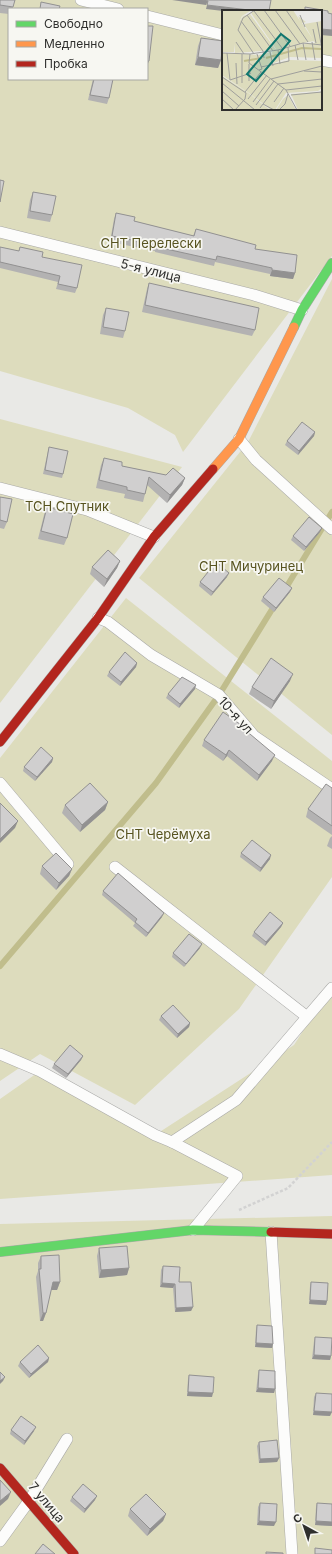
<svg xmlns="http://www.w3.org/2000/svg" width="332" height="1554" font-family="Inter,sans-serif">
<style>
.green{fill:#dddcbd;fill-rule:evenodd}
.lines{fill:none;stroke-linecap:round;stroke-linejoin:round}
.stream{stroke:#c0bd8c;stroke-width:6}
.lane-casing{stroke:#a9a9a7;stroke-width:12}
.fast-casing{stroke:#a9a9a7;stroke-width:10}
.slow-casing{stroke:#a9a9a7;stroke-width:10}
.jam-casing{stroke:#a9a9a7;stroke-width:10}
.path{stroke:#d2d2d2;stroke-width:2.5;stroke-dasharray:3 2;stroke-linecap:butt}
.lane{stroke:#fcfcfb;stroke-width:11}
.fast{stroke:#63d668;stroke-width:9}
.slow{stroke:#ff974d;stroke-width:9}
.jam{stroke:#b3261e;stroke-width:9}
.wall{fill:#b3b2b2}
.shaded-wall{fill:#929191}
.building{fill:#d0cfcf;stroke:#929191}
.labels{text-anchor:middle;stroke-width:3.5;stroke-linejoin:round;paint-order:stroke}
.park-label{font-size:13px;fill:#57531f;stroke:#f7f7f2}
.street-label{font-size:13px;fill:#2f2f2d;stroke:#f7f7f2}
.inset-river{fill:none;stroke:#c0bd8c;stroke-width:2}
.inset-road{fill:none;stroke:#9f9f9c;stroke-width:1}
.view{fill:#0f766e;fill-opacity:0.15;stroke:#0f766e;stroke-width:2}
.inset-edge{fill:none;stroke:#2f2f2d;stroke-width:2}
</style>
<rect width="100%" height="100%" fill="#e9e9e6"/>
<!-- green -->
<g class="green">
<path d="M0,0H332V256L183,452L175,435L128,408L0,371ZM9,9H147V79H9ZM223,11H321V109H223Z"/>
<polygon points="332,279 332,735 139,578 248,442"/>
<polygon points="0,419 182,467 0,703"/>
<polygon points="126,598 332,761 332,877 239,1009 135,1105 40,1054 0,1081 0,758"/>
<polygon points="332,986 332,1175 0,1199 0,1099 40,1071 155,1135 294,1045"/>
<polygon points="332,1216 332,1554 0,1554 0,1224"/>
</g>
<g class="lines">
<!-- stream -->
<g class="stream">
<polyline points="284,591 332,512"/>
<polyline points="0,966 156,783 219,695 276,603"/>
</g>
<!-- lane casing -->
<g class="lane-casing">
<g id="lane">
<polyline points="81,0 118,9"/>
<polyline points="147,16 223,35"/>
<polyline points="321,60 332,62"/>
<polyline points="0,232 254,295 302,310"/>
<polyline points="239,439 256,460 332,529"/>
<polyline points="0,488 87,510 154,537"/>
<polyline points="98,618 108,622 151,655 219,695 254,736 332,789"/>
<polyline points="0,783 68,864"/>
<polyline points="115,867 306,1016"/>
<polyline points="0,1054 40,1071 155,1135 172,1142 237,1176 193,1230"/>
<polyline points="172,1142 236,1100 332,988"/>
<polyline points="271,1232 292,1554"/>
<polyline points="0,1541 29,1501 67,1439"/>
</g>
</g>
<!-- fast casing -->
<g class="fast-casing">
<g id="fast">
<polyline points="294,327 302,310 332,263"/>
<polyline points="0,1252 193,1230 271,1232"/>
</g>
</g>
<!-- slow casing -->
<g class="slow-casing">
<polyline id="slow" points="213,469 239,439 294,327"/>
</g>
<!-- jam casing -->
<g class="jam-casing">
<g id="jam">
<polyline points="0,742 98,618 154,537 213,469"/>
<polyline points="271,1232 332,1234"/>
<polyline points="0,1468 74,1554"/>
</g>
</g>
<!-- path -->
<polyline class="path" points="239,1210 288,1188 332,1142"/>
<!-- lane -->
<use href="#lane" class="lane"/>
<!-- fast -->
<use href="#fast" class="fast"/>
<!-- slow -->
<use href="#slow" class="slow"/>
<!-- jam -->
<use href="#jam" class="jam"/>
</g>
<!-- wall -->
<g class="wall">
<polygon points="0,0 13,7 12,9 9,9 9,14 0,13"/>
<polygon points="201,38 221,60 218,68 195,65 198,46"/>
<polygon points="93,79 113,79 109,98 107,104 88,100"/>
<polygon points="33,192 52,215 50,222 27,218 30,200"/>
<polygon points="116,213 134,221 193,236 196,229 255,249 295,273 293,279 270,276 270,274 215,262 214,266 155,252 155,251 110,242 114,219"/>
<polygon points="0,247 19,251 20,247 42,257 77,288 75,293 56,289 58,282 0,268"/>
<polygon points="149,283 255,330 252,336 142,312 147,289"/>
<polygon points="106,308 125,331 123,338 100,334 103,315"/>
<polygon points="315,432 314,436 298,455 285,445 287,441"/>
<polygon points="49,447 63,474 62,478 43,474 48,451"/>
<polygon points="104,458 122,466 166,475 185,478 182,485 167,503 147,485 145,494 143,502 124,498 125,494 96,488 101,465"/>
<polygon points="0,497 7,522 4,529 0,528"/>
<polygon points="47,507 67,538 64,545 38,539 44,515"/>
<polygon points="320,532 304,551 291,540 293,536"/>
<polygon points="120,561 117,568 104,587 90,574 92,567"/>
<polygon points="227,577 211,596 199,586 200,582"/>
<polygon points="292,588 290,592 274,612 261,601 263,597"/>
<polygon points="137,663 136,667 120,686 107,676 109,672"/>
<polygon points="290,681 271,709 249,694 252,687"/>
<polygon points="195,689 179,708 166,698 168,694"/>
<polygon points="244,729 272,761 257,781 227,756 223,761 202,746 204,740"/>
<polygon points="53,758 52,762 35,781 23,771 24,767"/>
<polygon points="332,788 332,835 306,817 308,809"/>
<polygon points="108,802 105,810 80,832 62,813 65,805"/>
<polygon points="332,836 332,849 327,846 330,838"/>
<polygon points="241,853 270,859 260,872 240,857"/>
<polygon points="42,866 72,869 69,876 56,890 40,874"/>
<polygon points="103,891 162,917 146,937 133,926 135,923 102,895"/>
<polygon points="283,923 281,927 265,946 252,936 254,932"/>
<polygon points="200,948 184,967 172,957 173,953"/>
<polygon points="161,1016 190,1023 189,1027 177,1038 159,1020"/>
<polygon points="83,1056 81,1060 66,1078 52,1068 54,1064"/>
<polygon points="99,1248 129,1268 127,1275 99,1278 97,1256"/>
<polygon points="41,1256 60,1282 57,1290 51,1290 46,1313 43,1321 40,1321 36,1277 38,1271 38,1263"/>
<polygon points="163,1266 179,1282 193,1307 191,1311 175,1312 173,1288 160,1287 161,1270"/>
<polygon points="311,1282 327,1301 326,1305 309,1304 310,1286"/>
<polygon points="257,1325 272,1348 255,1347 256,1329"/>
<polygon points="315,1337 331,1356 330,1360 312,1359 314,1341"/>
<polygon points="49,1358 48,1362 29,1378 18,1366 20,1362"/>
<polygon points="259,1370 275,1389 274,1393 256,1392 258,1374"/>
<polygon points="189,1375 212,1397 187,1396 188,1379"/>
<polygon points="316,1393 330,1416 313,1415 314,1397"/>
<polygon points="11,1430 34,1431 24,1445 10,1434"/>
<polygon points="259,1442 279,1458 277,1462 259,1463 257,1446"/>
<polygon points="72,1497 95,1500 84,1513 70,1501"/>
<polygon points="260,1503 274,1526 257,1525 258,1507"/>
<polygon points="317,1503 332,1526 315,1525 316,1507"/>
<polygon points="130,1509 166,1514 163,1521 147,1536 128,1516"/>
</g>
<!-- shaded-wall -->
<g class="shaded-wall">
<polygon points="172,0 202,0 208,1 206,5"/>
<polygon points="207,5 249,10 249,11 223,11 206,9"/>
<polygon points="321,29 332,30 332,36 321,35"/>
<polygon points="198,57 221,60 218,68 195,65"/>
<polygon points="147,61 149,61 147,66"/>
<polygon points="272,270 295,273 293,279 270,276"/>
<polygon points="315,432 314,436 298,455 299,451"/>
<polygon points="185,478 182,485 167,503 170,495"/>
<polygon points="322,528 320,532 304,551 306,547"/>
<polygon points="120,561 117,568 104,587 107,579"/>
<polygon points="229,573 227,577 211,596 213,592"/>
<polygon points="292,588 290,592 274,612 276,608"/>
<polygon points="137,663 136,667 120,686 121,682"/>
<polygon points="293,674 290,681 271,709 274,701"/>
<polygon points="196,685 195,689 179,708 180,704"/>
<polygon points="229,750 227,756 223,761 226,755"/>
<polygon points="275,755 272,761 257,781 259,775"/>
<polygon points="53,758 52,762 35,781 37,777"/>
<polygon points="108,802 105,810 80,832 82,825"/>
<polygon points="18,821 15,828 0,843 0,839"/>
<polygon points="271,855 270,859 260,872 261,868"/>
<polygon points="72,869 69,876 56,890 59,883"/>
<polygon points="164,913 162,917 146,937 148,933"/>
<polygon points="283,923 281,927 265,946 266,942"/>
<polygon points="202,944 200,948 184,967 186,964"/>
<polygon points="190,1023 189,1027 177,1038 178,1034"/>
<polygon points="83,1056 81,1060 66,1078 68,1074"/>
<polygon points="129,1268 127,1275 99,1278 101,1270"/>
<polygon points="53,1282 60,1282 57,1290 50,1290"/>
<polygon points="162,1283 175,1284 173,1288 160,1287"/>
<polygon points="310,1300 327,1301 326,1305 309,1304"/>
<polygon points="193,1307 191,1311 175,1312 176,1308"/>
<polygon points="43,1313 46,1313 43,1321 40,1321"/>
<polygon points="256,1343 273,1344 272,1348 255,1347"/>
<polygon points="314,1355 331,1356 330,1360 312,1359"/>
<polygon points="49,1358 48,1362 29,1378 31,1374"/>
<polygon points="5,1377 3,1381 0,1384 0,1381"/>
<polygon points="258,1388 275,1389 274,1393 256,1392"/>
<polygon points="188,1392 213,1393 212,1397 187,1396"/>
<polygon points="314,1411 332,1412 330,1416 313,1415"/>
<polygon points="36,1427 34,1431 24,1445 25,1441"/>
<polygon points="279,1458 277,1462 259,1463 260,1459"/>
<polygon points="11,1492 8,1499 0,1506 0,1501"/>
<polygon points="97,1496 95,1500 84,1513 85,1509"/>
<polygon points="166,1514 163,1521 147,1536 150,1529"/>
<polygon points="259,1521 276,1522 274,1526 257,1525"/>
<polygon points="316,1521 332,1522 332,1526 315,1525"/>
</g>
<!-- building -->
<g class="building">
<polygon points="0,0 15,0 13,7 0,5"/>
<polygon points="202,0 271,0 269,11 249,11 249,10 207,5 208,1"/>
<polygon points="41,2 60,6 59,9 40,9"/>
<polygon points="305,7 328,11 328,13 332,14 332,30 321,29 321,11 305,11"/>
<polygon points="147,26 153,26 149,61 147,61"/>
<polygon points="201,38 223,41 221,60 198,57"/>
<polygon points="94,79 113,79 109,98 90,95"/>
<polygon points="0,180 4,181 0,202"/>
<polygon points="33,192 56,196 52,215 30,211"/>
<polygon points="116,213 135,217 134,221 194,236 196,229 256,245 255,249 297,255 295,273 272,270 272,268 217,256 216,260 157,247 157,245 112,236"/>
<polygon points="0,247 19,251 20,247 43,252 42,257 82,265 77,288 58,284 60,276 0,262"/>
<polygon points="149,283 259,308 255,330 145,305"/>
<polygon points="106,308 129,312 125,331 103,327"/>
<polygon points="302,422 315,432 299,451 287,441"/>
<polygon points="49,447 68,451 63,474 45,470"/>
<polygon points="104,458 122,462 122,466 166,475 173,468 185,478 170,495 149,477 145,494 127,490 127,487 99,480"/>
<polygon points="0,497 12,499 7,522 0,520"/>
<polygon points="47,507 73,514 67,538 41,531"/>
<polygon points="309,517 322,528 306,547 293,536"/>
<polygon points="108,550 120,561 107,579 92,567"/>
<polygon points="216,562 229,573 213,592 200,582"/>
<polygon points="279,578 292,588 276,608 263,597"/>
<polygon points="125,652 137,663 121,682 109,672"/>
<polygon points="271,658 293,674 274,701 252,687"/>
<polygon points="182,677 196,685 180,704 168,694"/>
<polygon points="223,712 244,727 244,729 275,755 259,775 229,750 226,755 204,740"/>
<polygon points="41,747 53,758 37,777 24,767"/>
<polygon points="90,783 108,802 82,825 65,805"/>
<polygon points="326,784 332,788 332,826 308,809"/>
<polygon points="0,803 18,821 0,839"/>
<polygon points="252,840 271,855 261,868 241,853"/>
<polygon points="56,853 72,869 59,883 42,866"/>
<polygon points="118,873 164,913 148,933 135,922 137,919 103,891"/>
<polygon points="270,912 283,923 266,942 254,932"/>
<polygon points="189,934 202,944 186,964 173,953"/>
<polygon points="173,1005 190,1023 178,1034 161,1016"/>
<polygon points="70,1045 83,1056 68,1074 54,1064"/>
<polygon points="127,1246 129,1268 101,1270 99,1248"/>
<polygon points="59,1255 60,1282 53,1282 46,1313 43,1313 39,1269 41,1269 41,1256"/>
<polygon points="163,1266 180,1267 179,1282 191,1282 193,1307 176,1308 175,1284 162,1283"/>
<polygon points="311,1282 328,1283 327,1301 310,1300"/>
<polygon points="257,1325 272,1326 273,1344 256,1343"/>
<polygon points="315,1337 332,1338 331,1356 314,1355"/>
<polygon points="38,1345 49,1358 31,1374 20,1362"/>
<polygon points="259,1370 275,1371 275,1389 258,1388"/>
<polygon points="0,1372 5,1377 0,1381"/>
<polygon points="189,1375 214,1377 213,1393 188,1392"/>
<polygon points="316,1393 332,1394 332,1412 314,1411"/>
<polygon points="21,1416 36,1427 25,1441 11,1430"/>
<polygon points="277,1440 279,1458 260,1459 259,1442"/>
<polygon points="0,1480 11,1492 0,1501"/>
<polygon points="83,1484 97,1496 85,1509 72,1497"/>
<polygon points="146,1494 166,1514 150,1529 130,1509"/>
<polygon points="260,1503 277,1504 276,1522 259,1521"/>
<polygon points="317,1503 332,1504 332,1522 316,1521"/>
<polygon points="43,1544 55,1554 35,1554"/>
<polygon points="315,1548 332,1550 332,1554 315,1554"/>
<polygon points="266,1552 283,1553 283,1554 266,1554"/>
</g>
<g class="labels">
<!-- park labels -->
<g class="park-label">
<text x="151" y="248">СНТ Перелески</text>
<text x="67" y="511">ТСН Спутник</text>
<text x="251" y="571">СНТ Мичуринец</text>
<text x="163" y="839">СНТ Черёмуха</text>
</g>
<!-- street labels -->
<g class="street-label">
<text transform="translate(151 270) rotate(14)" y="5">5-я улица</text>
<text transform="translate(236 715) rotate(48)" y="5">10-я ул</text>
<text transform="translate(47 1502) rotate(50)" y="5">7 улица</text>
</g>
</g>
<!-- overview -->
<g transform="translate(222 10)">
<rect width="100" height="100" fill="#e9e9e6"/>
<path d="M0,0H30L20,6L17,12L21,6L28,4L54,40L13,43V34L12,42H0ZM33,0H71L78,11L76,6L84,12L80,13L92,31L71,35L93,33L82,14L100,11V48L68,47L52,53L50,42L54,39L29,3ZM49,42L52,53L38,57L68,50L100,51V78L96,81L64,83L53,100H49L27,83L29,80L27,83L0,65V43L37,45ZM0,66L25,82L48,100H0ZM100,79V100H76L69,84L98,82ZM66,85L74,100H54L61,89Z" fill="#dddcbd"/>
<path class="inset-river" d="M44,48L80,38L99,39M22,51L40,48"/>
<path class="inset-road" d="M42,0L68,36M53,0L78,34M64,0L86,32M32,1L60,38M25,5L51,41M78,5L83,17M19,11L41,41L42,48M95,12L100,39M91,19L94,33M14,32L22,44M90,32L93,50M81,33L84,50M73,35L76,50M56,40L58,54M48,42L51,56M0,43L28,44L27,53L64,80L75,100M5,43L8,70L29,63M20,44V73M28,44L56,40L81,33L100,35M32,44L16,20L21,8L33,0M35,44L40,59L37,60M14,53L15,74M0,54V67M27,54V71M39,57L67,51L66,37M82,61L100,62M0,67L24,83L23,89L13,100M49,69L100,56M0,73L33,100M64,80L100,76M0,81L17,96M23,82L39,62M69,85L100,82M0,89L12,100M26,89L45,65M31,92L48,69M52,92L62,78M41,94L52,100M34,95L52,71M38,98L56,74L100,69M57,100L63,94L66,84"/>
<path class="view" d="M59,24L68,31L34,71L25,64Z"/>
<rect width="100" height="100" class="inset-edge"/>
</g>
<!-- legend -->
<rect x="8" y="8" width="140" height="72" fill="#f7f7f2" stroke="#a7a7a3"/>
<rect x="16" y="21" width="20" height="6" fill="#63d668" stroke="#a7a7a3"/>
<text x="44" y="28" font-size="12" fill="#2f2f2d">Свободно</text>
<rect x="16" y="41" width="20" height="6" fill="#ff974d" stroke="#a7a7a3"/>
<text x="44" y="48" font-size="12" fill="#2f2f2d">Медленно</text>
<rect x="16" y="61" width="20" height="6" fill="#b3261e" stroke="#a7a7a3"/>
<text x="44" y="68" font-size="12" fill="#2f2f2d">Пробка</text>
<!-- north arrow -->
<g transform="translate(304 1526) rotate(320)" stroke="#f7f7f2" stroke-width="3" paint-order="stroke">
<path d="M0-3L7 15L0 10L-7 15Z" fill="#2f2f2d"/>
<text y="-6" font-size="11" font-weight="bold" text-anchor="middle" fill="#2f2f2d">С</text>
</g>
</svg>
